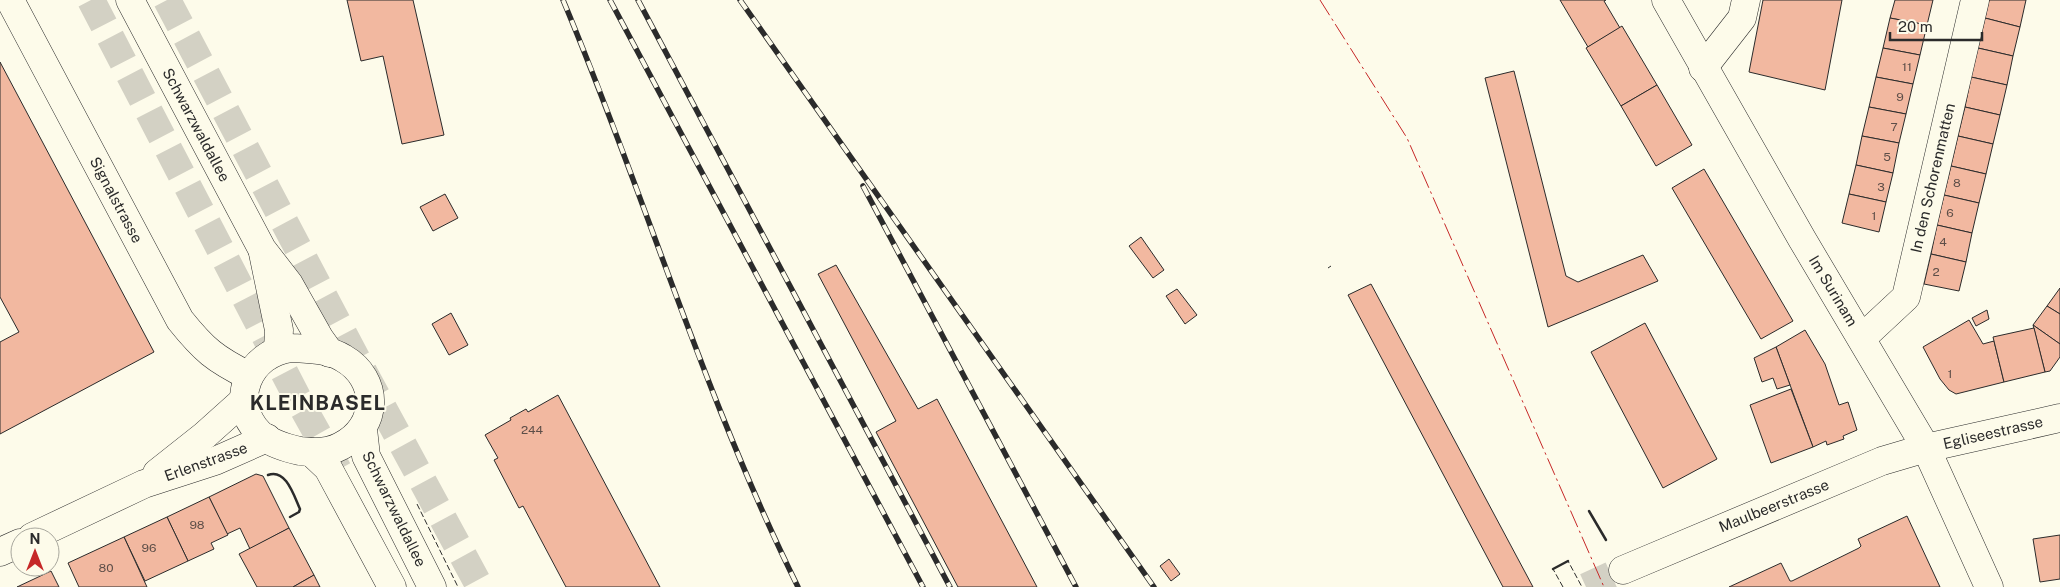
<svg xmlns="http://www.w3.org/2000/svg" width="2060" height="587" font-family="'Public Sans',sans-serif">
<style>
.building{fill:#f2b8a0;stroke:#2b2b2b}
.lines{fill:none;stroke-linecap:round;stroke-linejoin:round}
.minor-tunnel{stroke:#d3d1c4;stroke-width:28;stroke-dasharray:28 14;stroke-linecap:butt}
.motorway-tunnel{stroke:#d3d1c4;stroke-width:28;stroke-dasharray:28 14;stroke-linecap:butt}
.minor-casing{stroke:#2b2b2b;stroke-width:29}
.primary-casing{stroke:#2b2b2b;stroke-width:29}
.minor{stroke:#fdfbea;stroke-width:28}
.primary{stroke:#fdfbea;stroke-width:28}
.rail-casing{stroke:#2b2b2b;stroke-width:5.5}
.rail{stroke:#fdfbea;stroke-width:4;stroke-dasharray:11;stroke-linecap:butt}
.fence{stroke:#2b2b2b;stroke-width:1;stroke-dasharray:6 2.5;stroke-linecap:butt}
.wall{stroke:#2b2b2b;stroke-width:2.5}
.power{stroke:#c62828;stroke-width:1;stroke-dasharray:18 4 2.5 4;stroke-linecap:butt}
.labels{text-anchor:middle;stroke-width:4;stroke-linejoin:round;paint-order:stroke}
.number-label{font-size:12px;fill:#5d4e48}
.street-label{font-size:15px;fill:#2b2b2b;stroke:#fdfbea}
.district-label{font-size:20px;font-weight:bold;letter-spacing:1px;fill:#2b2b2b;stroke:#fdfbea}
</style>
<rect width="100%" height="100%" fill="#fdfbea"/>
<!-- building -->
<g class="building">
<polygon points="347,0 413,0 444,135 402,144 383,56 361,61"/>
<polygon points="1560,0 1606,0 1604,1 1620,28 1588,47"/>
<polygon points="1763,0 1842,0 1825,90 1749,72"/>
<polygon points="1895,0 1933,0 1927,25 1890,18"/>
<polygon points="1989,0 2026,0 2020,27 1985,18"/>
<polygon points="1890,18 1927,25 1920,55 1883,48"/>
<polygon points="1985,18 2020,27 2013,56 1978,48"/>
<polygon points="1622,26 1657,85 1621,106 1586,48"/>
<polygon points="1883,48 1920,55 1913,84 1876,77"/>
<polygon points="1978,48 2013,56 2007,85 1971,77"/>
<polygon points="0,62 154,352 0,434 0,342 19,332 0,297"/>
<polygon points="1514,71 1566,276 1578,282 1643,255 1658,281 1548,327 1485,78"/>
<polygon points="1876,77 1913,84 1906,114 1869,107"/>
<polygon points="1971,77 2007,85 2000,115 1965,107"/>
<polygon points="1657,85 1692,145 1656,166 1621,106"/>
<polygon points="1869,107 1906,114 1899,143 1862,136"/>
<polygon points="1965,107 2000,115 1993,144 1958,136"/>
<polygon points="1862,136 1899,143 1893,173 1856,165"/>
<polygon points="1958,136 1993,144 1986,174 1951,166"/>
<polygon points="1856,165 1893,173 1886,202 1849,194"/>
<polygon points="1951,166 1986,174 1979,203 1944,195"/>
<polygon points="1704,169 1793,321 1761,339 1672,188"/>
<polygon points="445,194 458,218 433,231 420,207"/>
<polygon points="1849,194 1886,202 1879,232 1842,223"/>
<polygon points="1944,195 1979,203 1972,233 1937,225"/>
<polygon points="1937,225 1972,233 1966,262 1931,254"/>
<polygon points="1141,237 1164,270 1153,278 1129,246"/>
<polygon points="1931,254 1966,262 1959,291 1924,284"/>
<polygon points="836,265 918,409 937,399 1037,587 958,587 876,432 896,421 818,274"/>
<polygon points="1371,284 1533,587 1503,587 1348,295"/>
<polygon points="2060,288 2060,314 2047,306"/>
<polygon points="1177,289 1197,315 1185,324 1166,296"/>
<polygon points="2047,306 2060,314 2060,344 2033,325"/>
<polygon points="1987,310 1989,319 1976,326 1972,318"/>
<polygon points="451,313 468,345 449,355 432,324"/>
<polygon points="1969,320 1983,344 1994,341 2004,382 1956,394 1949,390 1940,379 1923,347"/>
<polygon points="1645,323 1717,459 1663,488 1591,352"/>
<polygon points="2033,325 2060,344 2060,357 2050,371 2045,372"/>
<polygon points="2034,328 2045,372 2004,382 1993,337"/>
<polygon points="1805,330 1825,364 1839,405 1848,402 1857,430 1843,436 1844,439 1827,445 1826,441 1813,447 1776,347"/>
<polygon points="1776,347 1790,385 1777,389 1773,378 1762,382 1754,358"/>
<polygon points="1791,389 1813,447 1771,463 1750,405"/>
<polygon points="558,395 660,587 566,587 523,506 519,508 494,460 498,458 485,435 511,420 510,418 526,409 528,412"/>
<polygon points="256,474 263,476 289,528 250,549 240,528 227,534 209,497"/>
<polygon points="209,497 228,535 211,543 214,549 188,561 167,517"/>
<polygon points="1907,516 1940,587 1729,587 1781,563 1790,581 1792,581 1859,548 1861,546 1858,539"/>
<polygon points="167,517 188,561 145,581 124,537"/>
<polygon points="289,528 314,575 293,587 257,587 239,554"/>
<polygon points="2060,535 2060,579 2040,582 2033,539"/>
<polygon points="124,537 147,587 79,587 68,563"/>
<polygon points="1169,559 1180,574 1171,581 1160,566"/>
<polygon points="51,571 59,587 17,587"/>
<polygon points="314,575 320,587 293,587"/>
</g>
<g class="lines">
<!-- minor-tunnel -->
<polyline class="minor-tunnel" points="1586,587 1623,570"/>
<!-- motorway-tunnel -->
<g class="motorway-tunnel">
<polyline points="91,0 298,399 338,470"/>
<polyline points="167,0 365,375 480,587"/>
</g>
<!-- minor casing -->
<g class="minor-casing">
<g id="minor">
<path d="M10,0L180,320C204,350 215,359 249,376"/>
<polyline points="1666,0 1802,239 1926,448 1989,587"/>
<polyline points="1703,68 1742,18 1746,0"/>
<polyline points="1862,338 1906,297 1975,0"/>
<polyline points="157,473 205,435 244,400"/>
<polyline points="32,537 144,484 215,461 267,438"/>
<polyline points="0,552 20,543"/>
<polyline points="1623,570 1882,461 1926,448 2060,418"/>
</g>
</g>
<!-- primary casing -->
<g class="primary-casing">
<g id="primary">
<polyline points="130,0 262,249 289,284 320,339 330,353"/>
<polyline points="263,253 279,330 278,350"/>
<path d="M291,348C308,349 329,349 343,358C380,379 379,427 341,446C328,453 315,453 300,451C286,448 269,443 259,433C228,401 249,353 291,348Z"/>
<polyline points="363,429 366,456 432,587"/>
<polyline points="311,452 328,468 392,587"/>
</g>
</g>
<!-- minor -->
<use href="#minor" class="minor"/>
<!-- primary -->
<use href="#primary" class="primary"/>
<!-- rail casing -->
<g class="rail-casing">
<g id="rail">
<path d="M563,0C645,195 704,397 798,587"/>
<polyline points="610,0 923,587"/>
<polyline points="638,0 950,587"/>
<polyline points="740,0 1154,587"/>
<polyline points="863,186 1076,587"/>
</g>
</g>
<!-- rail -->
<use href="#rail" class="rail"/>
<!-- fence -->
<g class="fence">
<polyline points="1328,268 1331,266"/>
<polyline points="417,504 458,587"/>
<polyline points="1563,587 1553,569 1568,561 1582,587"/>
</g>
<!-- wall -->
<g class="wall">
<path d="M268,475C286,468 294,496 300,509L299,512L290,517"/>
<polyline points="1589,511 1606,540"/>
<polyline points="1553,569 1568,561"/>
</g>
<!-- power -->
<polyline class="power" points="1320,0 1407,138 1604,587"/>
</g>
<g class="labels">
<!-- number labels -->
<g class="number-label">
<text x="1907" y="71">11</text>
<text x="1900" y="101">9</text>
<text x="1894" y="131">7</text>
<text x="1887" y="161">5</text>
<text x="1957" y="187">8</text>
<text x="1881" y="191">3</text>
<text x="1950" y="217">6</text>
<text x="1874" y="220">1</text>
<text x="1943" y="246">4</text>
<text x="1936" y="276">2</text>
<text x="1950" y="378">1</text>
<text x="532" y="434">244</text>
<text x="197" y="529">98</text>
<text x="149" y="552">96</text>
<text x="106" y="572">80</text>
</g>
<!-- street labels -->
<g class="street-label">
<text transform="translate(196 125) rotate(62)" y="5">Schwarzwaldallee</text>
<text transform="translate(1933 178) rotate(-77)" y="5">In den Schorenmatten</text>
<text transform="translate(116 200) rotate(62)" y="5">Signalstrasse</text>
<text transform="translate(1833 291) rotate(59)" y="5">Im Surinam</text>
<text transform="translate(1993 433) rotate(-13)" y="5">Egliseestrasse</text>
<text transform="translate(206 462) rotate(-20)" y="5">Erlenstrasse</text>
<text transform="translate(1774 506) rotate(-22)" y="5">Maulbeerstrasse</text>
<text transform="translate(394 509) rotate(64)" y="5">Schwarzwaldallee</text>
</g>
<!-- district labels -->
<g class="district-label">
<text x="318" y="410">KLEINBASEL</text>
</g>
</g>
<!-- north arrow -->
<g transform="translate(35 552)"><circle r="24" fill="#fdfbea" stroke="#a9a89e"/>
<path d="M0-4L9 19L0 12L-9 19Z" fill="#c62828"/>
<text y="-8" font-size="14" font-weight="bold" text-anchor="middle" fill="#2b2b2b">N</text>
</g>
<!-- scale -->
<path d="M1890 32v8h92v-8" fill="none" stroke="#2b2b2b" stroke-width="2.5"/>
<text x="1898" y="32" font-size="15" fill="#2b2b2b" stroke="#fdfbea" stroke-width="4" paint-order="stroke">20 m</text>
</svg>
